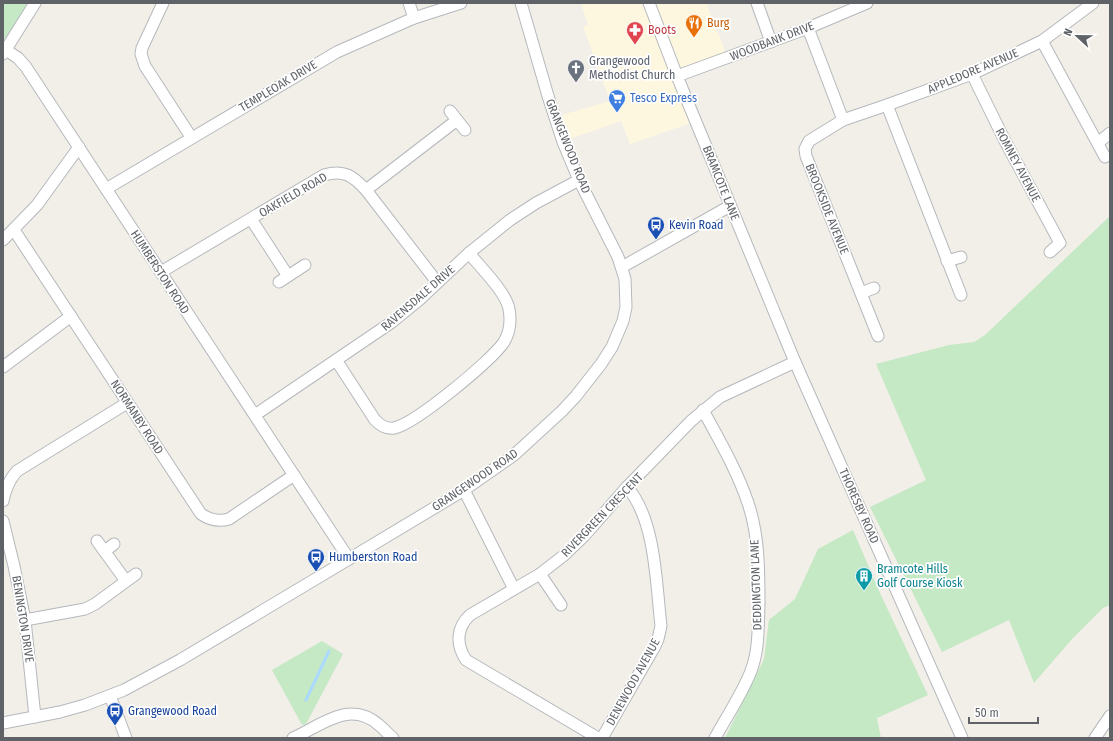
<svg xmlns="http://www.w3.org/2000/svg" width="1113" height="741" font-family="'Fira Sans Condensed',sans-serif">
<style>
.commercial{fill:#fef7e0}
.green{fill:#c5e8c5}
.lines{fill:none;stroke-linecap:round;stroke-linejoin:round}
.stream{stroke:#aadaff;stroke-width:3}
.minor-casing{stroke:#b5b8bc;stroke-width:13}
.minor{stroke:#fff;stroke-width:11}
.labels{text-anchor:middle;stroke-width:3.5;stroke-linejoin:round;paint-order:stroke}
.food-label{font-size:12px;fill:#c56008;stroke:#fff;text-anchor:start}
.health-label{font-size:12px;fill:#be3a42;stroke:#fff;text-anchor:start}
.street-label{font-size:12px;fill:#5f6368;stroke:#fff}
.worship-label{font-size:12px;fill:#5b616d;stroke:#fff;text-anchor:start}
.shop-label{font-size:12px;fill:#366cbe;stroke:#fff;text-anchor:start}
.transit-label{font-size:12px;fill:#164399;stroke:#fff;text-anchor:start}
.culture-label{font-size:12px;fill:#0d838f;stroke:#fff;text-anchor:start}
</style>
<rect width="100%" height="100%" fill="#f1efe8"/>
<!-- commercial -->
<polygon class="commercial" points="581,3 707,3 716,32 718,32 726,54 671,72 691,123 630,144 621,121 570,139 562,115 610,101 583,26 588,25"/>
<!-- green -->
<g class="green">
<polygon points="3,3 28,3 5,39 3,38"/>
<polygon points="1110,216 1110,605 1103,608 1072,639 1034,683 1009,620 942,652 870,507 926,480 876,364 949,345 974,342 985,335"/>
<polygon points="853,530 880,593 928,695 877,718 881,738 725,738 764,659 769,620 795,599 818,549"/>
<polygon points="322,641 343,654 306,724 302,725 272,670"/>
</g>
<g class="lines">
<!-- stream -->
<polyline class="stream" points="306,700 329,651"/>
<!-- minor casing -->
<g class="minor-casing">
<g id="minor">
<polyline points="163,3 142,48 141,54 145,66 191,137"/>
<polyline points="409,3 414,18"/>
<polyline points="649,3 677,76 795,362 962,738"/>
<polyline points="757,3 771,42"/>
<polyline points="808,28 843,120 809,141 805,149 806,156 878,336"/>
<polyline points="1042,41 1105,157"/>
<polyline points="6,50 18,58 26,67 349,559"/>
<polyline points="3,54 35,3"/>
<polyline points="972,74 1005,141 1060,243 1050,252"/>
<polyline points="677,76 808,28 867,3"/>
<polyline points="887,105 961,295"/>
<polyline points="450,111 465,130"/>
<polyline points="843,120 887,105 972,74 1042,41 1093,3"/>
<polyline points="1098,143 1110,133"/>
<polyline points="106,189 337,52 414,18 461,3"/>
<polyline points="366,190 457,120"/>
<polyline points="251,219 288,276"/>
<path d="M14,230L201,514C210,520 219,522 229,519L294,475"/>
<polyline points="3,240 37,205 79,147"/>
<polyline points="947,261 961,257"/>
<polyline points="622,267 730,206"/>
<path d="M161,272L324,175C344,169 353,176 366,190L437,282"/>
<polyline points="279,282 305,265"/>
<polyline points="861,293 874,288"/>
<path d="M336,360L375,420C380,425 385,429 394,428C415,424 491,361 504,342C510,332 511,320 509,309C506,292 480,267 469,253"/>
<polyline points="3,367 71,316"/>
<path d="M703,410C719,440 737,470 748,503C759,535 759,571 759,605C758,628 759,650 751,671C742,694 727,716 715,738"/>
<polyline points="255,415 392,322 419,300 469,253 510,220 536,203 579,180"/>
<polyline points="464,490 514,589"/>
<path d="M3,501C5,490 9,480 17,471L127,403"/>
<polyline points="3,521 14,566 25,620 35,717"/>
<polyline points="97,541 126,581"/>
<polyline points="105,551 114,544"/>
<polyline points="540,574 561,605"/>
<polyline points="25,620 85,609 95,604 136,574"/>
<polyline points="110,696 126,738"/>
<polyline points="3,723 60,712 85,705 124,690 180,660 349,559 464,490 514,455 562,411 576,396 601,364 612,347 623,321 626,307 625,279 618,257 579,180 563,142 548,96 521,3"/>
<path d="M293,738C321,726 349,699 379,725C384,729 388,734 393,738"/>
<path d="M598,738L466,660C456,645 456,628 470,615L540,574L563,556L584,536L627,487L691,421L720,397L795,362"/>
<path d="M602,738L655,646L658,639L661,626C656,584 656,520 627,487"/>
<polyline points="1095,738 1110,716"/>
</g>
</g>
<!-- minor -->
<use href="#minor" class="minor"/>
</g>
<!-- icons -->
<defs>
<g id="restaurant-pin" transform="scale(0.9)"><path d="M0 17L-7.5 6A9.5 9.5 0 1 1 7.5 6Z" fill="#e8710a" stroke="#fff"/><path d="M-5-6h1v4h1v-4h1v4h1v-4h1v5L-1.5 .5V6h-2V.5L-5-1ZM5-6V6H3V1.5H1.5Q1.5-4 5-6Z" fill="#fff"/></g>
<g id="pharmacy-pin" transform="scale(0.9)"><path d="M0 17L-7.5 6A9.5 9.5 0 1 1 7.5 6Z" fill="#e0444e" stroke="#fff"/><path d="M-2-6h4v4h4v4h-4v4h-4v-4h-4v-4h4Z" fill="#fff"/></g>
<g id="church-pin" transform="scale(0.9)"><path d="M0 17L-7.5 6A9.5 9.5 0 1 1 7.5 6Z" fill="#6b7280" stroke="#fff"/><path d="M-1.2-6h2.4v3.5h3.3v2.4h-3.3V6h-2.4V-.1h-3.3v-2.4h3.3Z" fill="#fff"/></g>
<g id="supermarket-pin" transform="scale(0.9)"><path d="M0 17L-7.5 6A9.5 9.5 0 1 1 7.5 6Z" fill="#3f7fe0" stroke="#fff"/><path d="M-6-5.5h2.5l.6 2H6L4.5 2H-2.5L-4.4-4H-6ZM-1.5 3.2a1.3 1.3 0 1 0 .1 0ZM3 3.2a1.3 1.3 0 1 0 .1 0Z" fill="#fff"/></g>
<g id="bus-pin" transform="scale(0.9)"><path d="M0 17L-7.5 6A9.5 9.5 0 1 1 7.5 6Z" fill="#1a4fb4" stroke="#fff"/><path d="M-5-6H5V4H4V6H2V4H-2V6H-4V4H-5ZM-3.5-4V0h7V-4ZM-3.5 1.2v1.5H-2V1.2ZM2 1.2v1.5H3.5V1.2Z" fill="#fff"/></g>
<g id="building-pin" transform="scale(0.9)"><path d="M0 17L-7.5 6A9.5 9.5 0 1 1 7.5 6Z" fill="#0f9aa8" stroke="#fff"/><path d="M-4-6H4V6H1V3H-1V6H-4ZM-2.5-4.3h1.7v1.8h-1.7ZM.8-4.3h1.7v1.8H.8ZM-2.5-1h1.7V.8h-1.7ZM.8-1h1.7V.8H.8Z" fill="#fff"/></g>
</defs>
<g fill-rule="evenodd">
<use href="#restaurant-pin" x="694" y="23"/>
<use href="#pharmacy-pin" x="635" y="30"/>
<use href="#church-pin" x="576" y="68"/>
<use href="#supermarket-pin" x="617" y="98"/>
<use href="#bus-pin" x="656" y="225"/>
<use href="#bus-pin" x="316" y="557"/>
<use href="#building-pin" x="864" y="576"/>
<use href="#bus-pin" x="115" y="711"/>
</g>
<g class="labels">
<!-- food labels -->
<g class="food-label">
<text x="707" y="27">Burg</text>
</g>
<!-- health labels -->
<g class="health-label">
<text x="648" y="34">Boots</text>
</g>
<!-- street labels -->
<g class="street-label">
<text transform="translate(772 41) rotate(-21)" y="4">WOODBANK DRIVE</text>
<text transform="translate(973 71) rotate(-23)" y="4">APPLEDORE AVENUE</text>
<text transform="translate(278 86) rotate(-31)" y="4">TEMPLEOAK DRIVE</text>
<text transform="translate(568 146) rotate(68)" y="4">GRANGEWOOD ROAD</text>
<text transform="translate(1018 165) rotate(62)" y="4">ROMNEY AVENUE</text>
<text transform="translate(721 183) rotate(68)" y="4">BRAMCOTE LANE</text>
<text transform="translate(293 195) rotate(-30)" y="4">OAKFIELD ROAD</text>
<text transform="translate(827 209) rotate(68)" y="4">BROOKSIDE AVENUE</text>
<text transform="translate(160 272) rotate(57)" y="4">HUMBERSTON ROAD</text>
<text transform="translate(418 298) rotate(-41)" y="4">RAVENSDALE DRIVE</text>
<text transform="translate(137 417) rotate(57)" y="4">NORMANBY ROAD</text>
<text transform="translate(475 480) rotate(-34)" y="4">GRANGEWOOD ROAD</text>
<text transform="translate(859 506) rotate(66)" y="4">THORESBY ROAD</text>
<text transform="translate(602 515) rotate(-46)" y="4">RIVERGREEN CRESCENT</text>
<text transform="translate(756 585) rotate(-92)" y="4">DEDDINGTON LANE</text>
<text transform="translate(23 619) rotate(81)" y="4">BENINGTON DRIVE</text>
<text transform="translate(633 682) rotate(-61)" y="4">DENEWOOD AVENUE</text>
</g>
<!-- worship labels -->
<g class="worship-label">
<text x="589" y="65">Grangewood<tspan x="589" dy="14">Methodist Church</tspan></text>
</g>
<!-- shop labels -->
<g class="shop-label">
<text x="630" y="102">Tesco Express</text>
</g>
<!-- transit labels -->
<g class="transit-label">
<text x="669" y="229">Kevin Road</text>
<text x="329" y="561">Humberston Road</text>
<text x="128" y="715">Grangewood Road</text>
</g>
<!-- culture labels -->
<g class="culture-label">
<text x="877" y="573">Bramcote Hills<tspan x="877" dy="14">Golf Course Kiosk</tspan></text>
</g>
</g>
<!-- border -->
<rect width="1113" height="741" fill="none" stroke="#5f6368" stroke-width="8"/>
<!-- north arrow -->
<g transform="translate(1077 36) rotate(292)" stroke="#ffffff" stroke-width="3" paint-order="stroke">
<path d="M0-3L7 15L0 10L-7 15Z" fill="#5f6368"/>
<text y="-6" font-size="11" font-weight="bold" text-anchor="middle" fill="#5f6368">N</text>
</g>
<!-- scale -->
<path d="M969 717v6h69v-6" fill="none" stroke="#5f6368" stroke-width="2"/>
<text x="975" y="717" font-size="12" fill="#5f6368" stroke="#ffffff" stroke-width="3" paint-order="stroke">50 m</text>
</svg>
